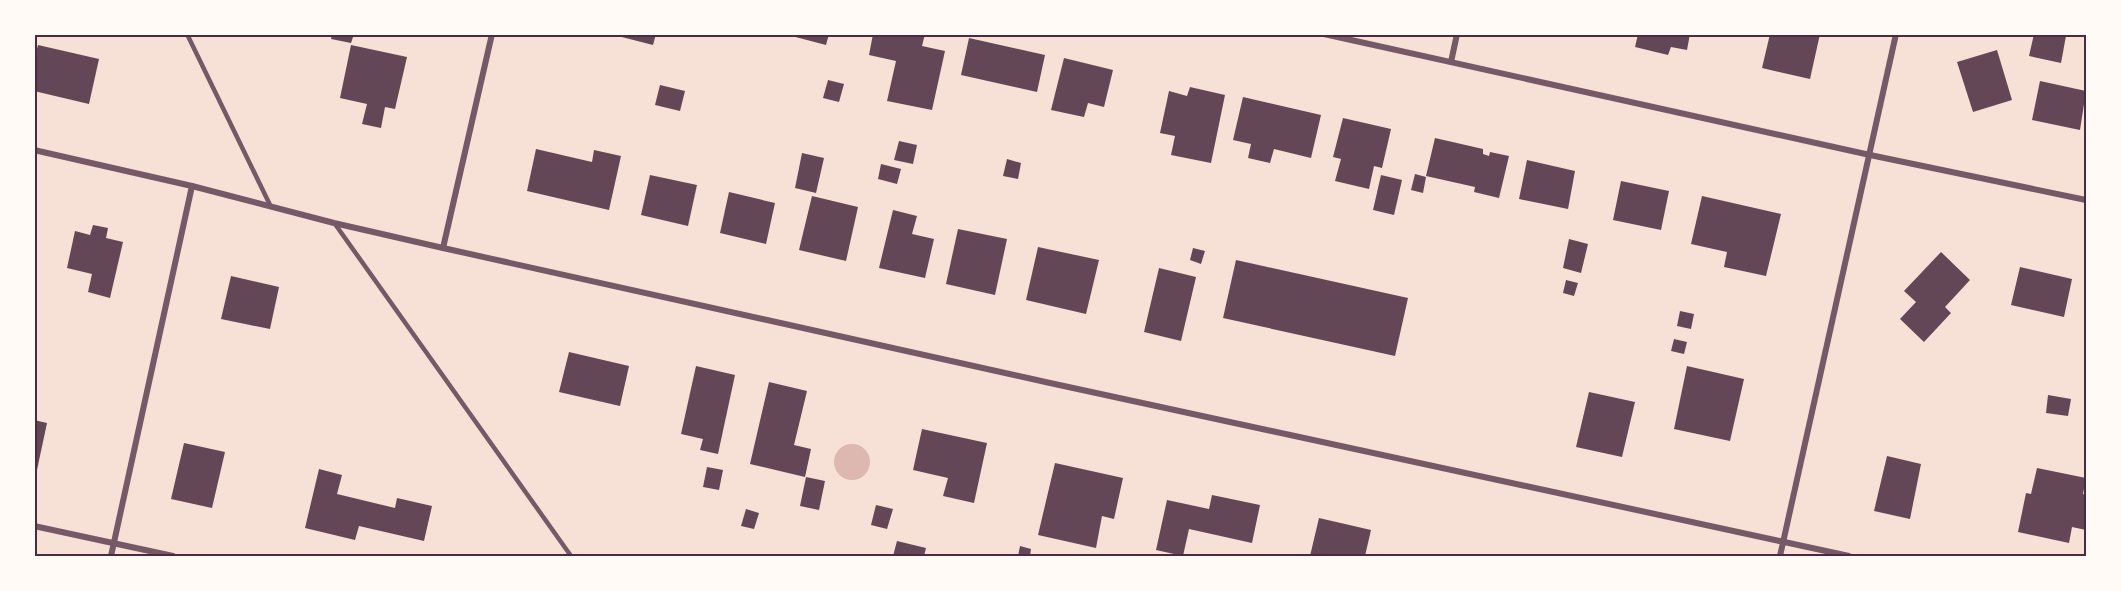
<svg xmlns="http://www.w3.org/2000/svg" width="2121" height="591" font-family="'Noto Sans',sans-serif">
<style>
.water{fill:#dcb8b0}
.building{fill:#644757}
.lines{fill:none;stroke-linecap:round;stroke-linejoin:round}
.service{stroke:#755966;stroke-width:4.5}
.minor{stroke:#755966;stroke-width:6}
.neatline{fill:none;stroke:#4a2c40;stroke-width:2}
</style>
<rect width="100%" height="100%" fill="#f7e1d7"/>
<!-- water -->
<circle class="water" cx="852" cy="462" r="18"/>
<!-- building -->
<g class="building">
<polygon points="332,34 354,34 351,43 331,39"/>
<polygon points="610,34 656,34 653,45"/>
<polygon points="784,34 829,34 826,45"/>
<polygon points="873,34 925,34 922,46 945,51 932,110 887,101 896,61 869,55"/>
<polygon points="1638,34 1690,34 1687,50 1671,47 1668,55 1635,47"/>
<polygon points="1770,34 1820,34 1810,79 1762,68"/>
<polygon points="2034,34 2066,36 2061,63 2029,56"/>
<polygon points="969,38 1045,55 1037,92 961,75"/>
<polygon points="38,45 99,59 89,104 34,91 34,60"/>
<polygon points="351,45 407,57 395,109 385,107 381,128 362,124 367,104 340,98"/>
<polygon points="1997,50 2012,100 1973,112 1957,62"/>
<polygon points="1064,58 1113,70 1104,107 1088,103 1084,117 1051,110"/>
<polygon points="828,80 844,84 839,102 823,98"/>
<polygon points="2040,81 2086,91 2080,130 2032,120"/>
<polygon points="660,85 685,91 680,111 655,105"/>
<polygon points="1190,87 1225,95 1211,163 1171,155 1175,136 1160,133 1169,91 1187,96"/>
<polygon points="1243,97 1321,115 1311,158 1274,149 1270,163 1248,158 1251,144 1233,140"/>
<polygon points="1343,118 1391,129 1382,168 1374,166 1369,189 1335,181 1341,159 1333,157"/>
<polygon points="1435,138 1483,149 1483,154 1489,156 1490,152 1509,156 1499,198 1474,192 1475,187 1426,176"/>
<polygon points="899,141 917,145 913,164 894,160"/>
<polygon points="536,149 592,162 594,150 621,156 609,210 527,191"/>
<polygon points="802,153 824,158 816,193 795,188"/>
<polygon points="1007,159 1021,163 1018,179 1003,176"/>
<polygon points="1527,160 1575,171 1568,209 1519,199"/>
<polygon points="881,164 901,169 897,184 878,179"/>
<polygon points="1415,174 1426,177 1423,193 1411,190"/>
<polygon points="650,175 697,185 688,226 641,215"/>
<polygon points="1381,175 1402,180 1394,215 1373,210"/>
<polygon points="1621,181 1669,191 1661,230 1613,220"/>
<polygon points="729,192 775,203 766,244 720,233"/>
<polygon points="812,196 858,207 846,261 799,250"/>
<polygon points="1702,196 1781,214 1766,276 1724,267 1727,252 1691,244"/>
<polygon points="893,210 917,216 912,234 934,239 925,278 879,268"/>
<polygon points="93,225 108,228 106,238 123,242 110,298 88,292 92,274 67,268 75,231 90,235"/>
<polygon points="958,229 1007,239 995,295 946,284"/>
<polygon points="1569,239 1588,244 1581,273 1563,268"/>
<polygon points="1038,247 1099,260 1086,314 1026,300"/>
<polygon points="1193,248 1205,251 1201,264 1190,260"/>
<polygon points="1941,252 1970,280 1945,307 1951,313 1924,342 1900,319 1916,302 1904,291"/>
<polygon points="1236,260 1408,298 1395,356 1223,318"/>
<polygon points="2020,267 2072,279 2064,317 2011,305"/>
<polygon points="1159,268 1196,277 1181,341 1144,332"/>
<polygon points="231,276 279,287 270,329 221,319"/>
<polygon points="1566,280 1578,283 1574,296 1563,293"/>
<polygon points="1680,311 1694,314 1691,329 1677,326"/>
<polygon points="1674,339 1687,342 1684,354 1671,351"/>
<polygon points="569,352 629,366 620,406 559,392"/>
<polygon points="696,366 735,375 718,454 700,450 703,439 681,434"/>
<polygon points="1687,366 1744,379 1730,441 1674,429"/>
<polygon points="769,382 807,391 794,445 811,449 805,477 750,464"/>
<polygon points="1589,392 1635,402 1622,457 1576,447"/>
<polygon points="2048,395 2071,399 2068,416 2046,413"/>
<polygon points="34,420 47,423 37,470 34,470"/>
<polygon points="922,429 987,443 974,503 943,496 948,478 913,470"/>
<polygon points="184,443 225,452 212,508 171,499"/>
<polygon points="1887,456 1921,464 1910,519 1874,511"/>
<polygon points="1055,463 1123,478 1114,519 1102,516 1096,548 1038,535"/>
<polygon points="707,467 723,470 719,490 703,487"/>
<polygon points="2037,468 2086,478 2083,494 2086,495 2086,530 2072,527 2069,543 2018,532 2026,493 2031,494"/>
<polygon points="319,469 342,475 337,494 395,508 397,498 432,506 424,541 359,526 355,540 305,528"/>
<polygon points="806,477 825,481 819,510 800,506"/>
<polygon points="1212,495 1260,505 1252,543 1189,529 1183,556 1156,550 1167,500 1209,509"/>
<polygon points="876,505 893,509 887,529 871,525"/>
<polygon points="746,509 759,513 754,529 741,526"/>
<polygon points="1319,518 1371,530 1365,556 1310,556"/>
<polygon points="897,541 926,548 924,556 893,556"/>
<polygon points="1020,546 1031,549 1030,556 1018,556"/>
</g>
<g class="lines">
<!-- service -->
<g class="service">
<polyline points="187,34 271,207"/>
<polyline points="335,224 571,556"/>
</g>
<!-- minor -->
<g class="minor">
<polyline points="1324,34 1870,155 2086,200"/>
<polyline points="1451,62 1457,34"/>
<polyline points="34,150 192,186 334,223 443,248 1050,383 1849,556"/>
<polyline points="443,248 492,34"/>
<polyline points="34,526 173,556"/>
<polyline points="111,556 192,186"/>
<polyline points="1780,556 1896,34"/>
</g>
</g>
<!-- border -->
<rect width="2121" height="591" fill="none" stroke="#fffaf5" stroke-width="72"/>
<rect x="36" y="36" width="2049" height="519" class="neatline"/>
</svg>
